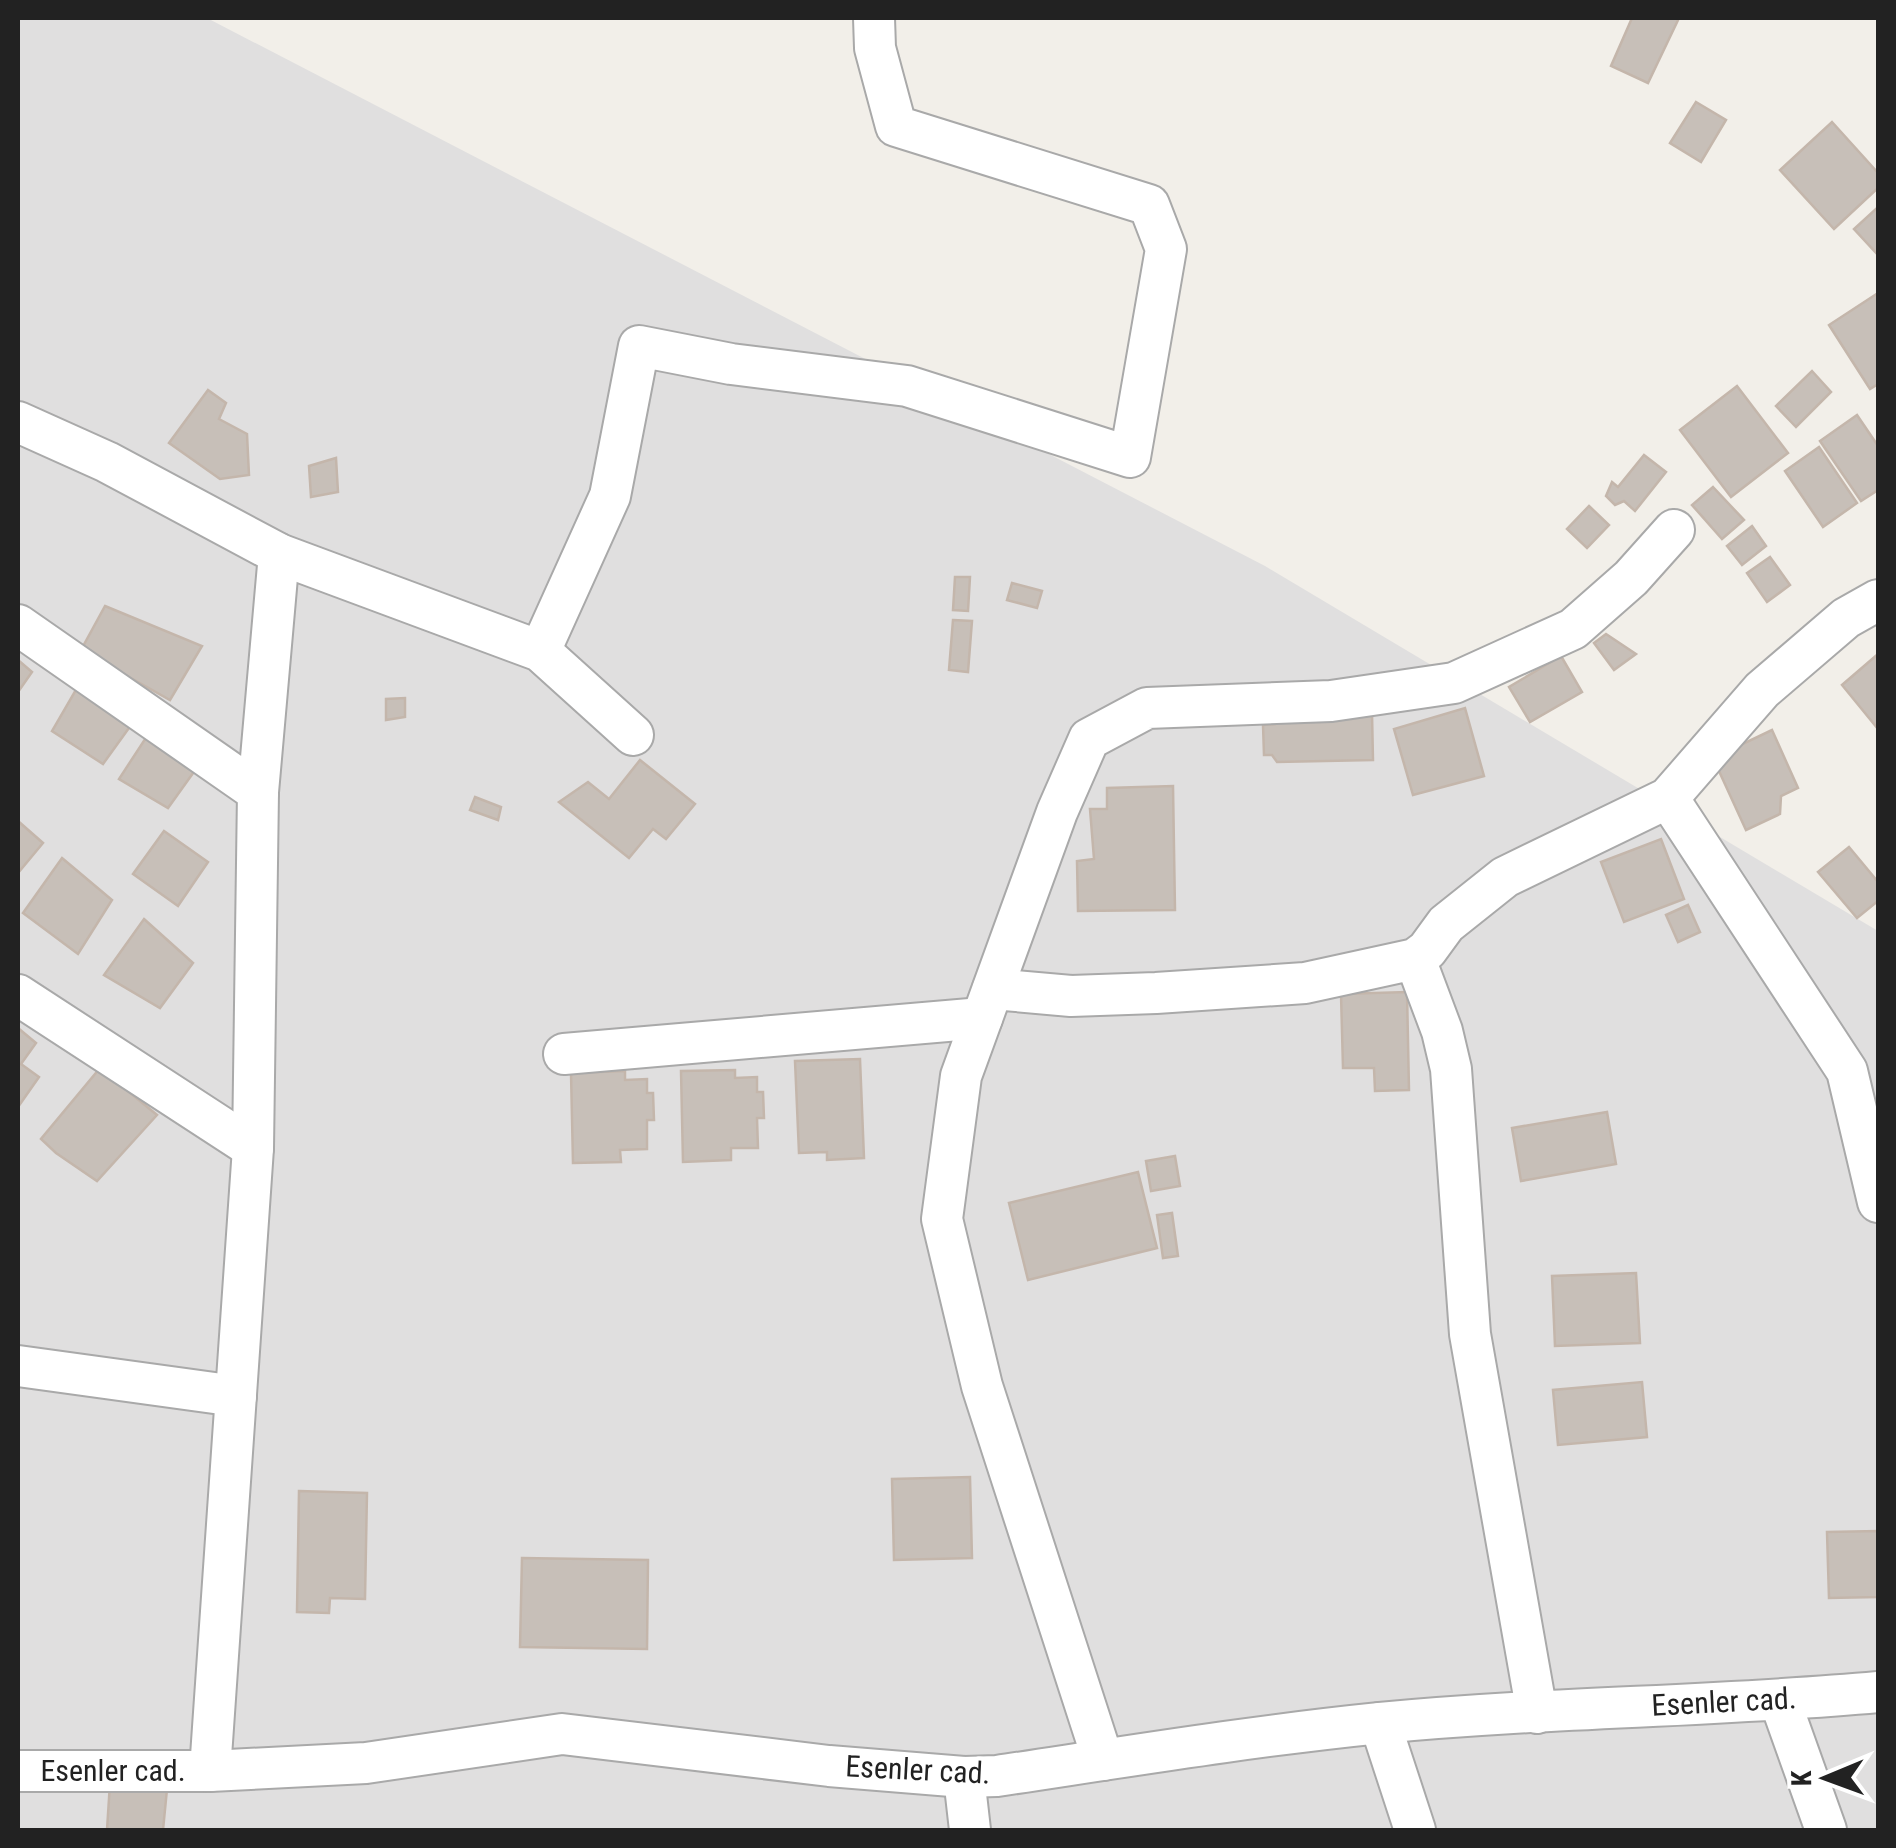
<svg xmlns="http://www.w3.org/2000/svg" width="1896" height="1848" font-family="'Roboto Condensed',sans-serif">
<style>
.residential{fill:#e0dfdf}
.building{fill:#c7bfb8;stroke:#c4b6ab;stroke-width:2.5}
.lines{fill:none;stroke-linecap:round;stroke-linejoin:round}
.street-casing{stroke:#a9a9a9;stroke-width:44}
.street{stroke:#fff;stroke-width:40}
.labels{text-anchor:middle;stroke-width:8;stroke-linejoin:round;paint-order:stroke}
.street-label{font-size:30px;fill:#222;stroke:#fff}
</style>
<rect width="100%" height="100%" fill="#f2efe9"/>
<!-- residential -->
<polygon class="residential" points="18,18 207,18 1265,566 1878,931 1878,1830 18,1830"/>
<!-- building -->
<g class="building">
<polygon points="1632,18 1679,18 1648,83 1611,66"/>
<polygon points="1696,102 1726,120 1701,162 1670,143"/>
<polygon points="1832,122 1878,173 1878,188 1834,229 1780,170"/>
<polygon points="1878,207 1878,255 1854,229"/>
<polygon points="1878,293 1878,384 1870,389 1829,325"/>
<polygon points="1812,371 1831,392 1796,427 1776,406"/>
<polygon points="1737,386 1788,453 1731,497 1680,430"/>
<polygon points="208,390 226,403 219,419 247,434 249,475 220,479 169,443"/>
<polygon points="1857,415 1878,446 1878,490 1861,501 1820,441"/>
<polygon points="1819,447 1857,503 1823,527 1785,471"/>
<polygon points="1644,455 1666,472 1635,511 1624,501 1615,505 1606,496 1612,482 1618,487"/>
<polygon points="336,458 338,492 311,497 309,466"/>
<polygon points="1713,487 1744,520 1722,539 1692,505"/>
<polygon points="1589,506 1609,525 1587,548 1567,529"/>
<polygon points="1752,526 1766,546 1742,565 1727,546"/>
<polygon points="1770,557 1790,585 1767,602 1747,573"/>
<polygon points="955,577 970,577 968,611 953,610"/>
<polygon points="1012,583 1042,591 1037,608 1007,600"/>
<polygon points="105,606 202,646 170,700 81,650"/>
<polygon points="953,620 972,621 968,672 949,670"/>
<polygon points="1606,634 1636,654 1614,670 1594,643"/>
<polygon points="1878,654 1878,729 1842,685"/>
<polygon points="1561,656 1582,692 1530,722 1509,687"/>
<polygon points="18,660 32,672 18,692"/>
<polygon points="81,681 134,721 103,764 52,731"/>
<polygon points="405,698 405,717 386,720 386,699"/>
<polygon points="1465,708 1484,776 1413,795 1394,729"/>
<polygon points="1372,713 1373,760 1277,762 1272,755 1264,755 1263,725 1275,724 1275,715"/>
<polygon points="153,727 201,762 168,808 119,779"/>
<polygon points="1772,730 1798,788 1781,796 1780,814 1746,830 1713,758"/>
<polygon points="640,760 695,804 666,839 653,829 629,858 559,802 588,782 609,799"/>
<polygon points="1173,786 1175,910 1078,911 1077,861 1094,859 1090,809 1107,809 1107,788"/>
<polygon points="475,797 501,807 498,820 470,810"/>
<polygon points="18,821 43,843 18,873"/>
<polygon points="164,831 208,862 178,906 133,874"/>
<polygon points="1661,839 1684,899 1624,922 1601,862"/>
<polygon points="1849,847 1878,882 1878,901 1857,918 1818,872"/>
<polygon points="62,858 112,900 78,954 23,913"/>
<polygon points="1688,905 1700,932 1678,942 1666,915"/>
<polygon points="144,919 193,963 160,1008 104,975"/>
<polygon points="1407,992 1409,1090 1375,1091 1374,1068 1343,1068 1341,994"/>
<polygon points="18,1028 36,1043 21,1064 39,1077 18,1107"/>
<polygon points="860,1059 864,1158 827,1160 827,1152 799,1153 795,1061"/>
<polygon points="100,1068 157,1115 97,1181 56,1153 41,1139"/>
<polygon points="735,1070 735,1078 757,1077 757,1092 763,1092 764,1118 757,1118 758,1148 731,1148 731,1160 683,1162 681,1071"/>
<polygon points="625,1071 625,1080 647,1079 647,1093 653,1093 654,1120 647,1120 647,1149 620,1150 621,1162 573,1163 571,1073"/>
<polygon points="1607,1112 1616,1164 1521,1181 1512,1128"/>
<polygon points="1175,1156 1180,1186 1151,1191 1146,1161"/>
<polygon points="1138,1172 1157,1248 1028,1280 1009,1203"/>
<polygon points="1172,1213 1178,1256 1163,1258 1157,1215"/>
<polygon points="1636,1273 1640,1343 1555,1346 1552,1276"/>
<polygon points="1642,1382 1647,1437 1558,1445 1553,1390"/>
<polygon points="970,1477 972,1558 894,1560 892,1479"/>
<polygon points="299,1491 367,1493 365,1599 330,1598 329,1613 297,1612"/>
<polygon points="1878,1531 1878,1597 1829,1598 1827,1532"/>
<polygon points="522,1558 648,1560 647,1649 520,1647"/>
<polygon points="110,1783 167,1789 163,1830 107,1830"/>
</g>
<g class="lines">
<!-- street casing -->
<g class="street-casing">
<g id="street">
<polyline points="18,422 107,462 279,554 540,651 633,735"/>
<polyline points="18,625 258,792"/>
<polyline points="540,651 610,496 639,346 731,364 907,386 1130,457 1166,249 1149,205 896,126 875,48 874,18"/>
<polyline points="1668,798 1847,1071 1878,1202"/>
<polyline points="1415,959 1442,1031 1451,1069 1470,1334 1537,1713"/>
<polyline points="993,989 1071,996 1156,993 1305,983 1415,959 1427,950 1446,924 1505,877 1668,798 1762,690 1846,618 1878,600"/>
<polyline points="18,995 253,1148"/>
<polyline points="564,1054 982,1018"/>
<polyline points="18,1366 236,1396"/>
<polyline points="1780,1701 1826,1830"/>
<polyline points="1380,1723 1415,1830"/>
<polyline points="1103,1760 982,1386 942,1219 961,1076 1057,812 1089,739 1147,708 1331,701 1454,683 1573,629 1631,578 1674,530"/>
<path d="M18,1771H210L366,1763L562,1734L829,1766L964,1777L997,1776C1124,1757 1252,1736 1380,1723C1546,1707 1713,1707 1878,1692"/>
<polyline points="210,1771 253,1148 258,792 279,554"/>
<polyline points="964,1777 970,1830"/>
</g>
</g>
<!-- street -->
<use href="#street" class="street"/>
</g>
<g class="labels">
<!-- street labels -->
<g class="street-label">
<text transform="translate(1724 1702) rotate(-3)" y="10">Esenler cad.</text>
<text transform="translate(918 1770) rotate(3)" y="10">Esenler cad.</text>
<text x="113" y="1781">Esenler cad.</text>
</g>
</g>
<!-- border -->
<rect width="1896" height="1848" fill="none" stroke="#222222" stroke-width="40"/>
<!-- north arrow -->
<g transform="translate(1826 1778) rotate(269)" stroke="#ffffff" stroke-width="8" paint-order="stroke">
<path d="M0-8L18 38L0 25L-18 38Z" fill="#222222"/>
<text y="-15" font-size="28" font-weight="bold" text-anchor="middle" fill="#222222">K</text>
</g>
</svg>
